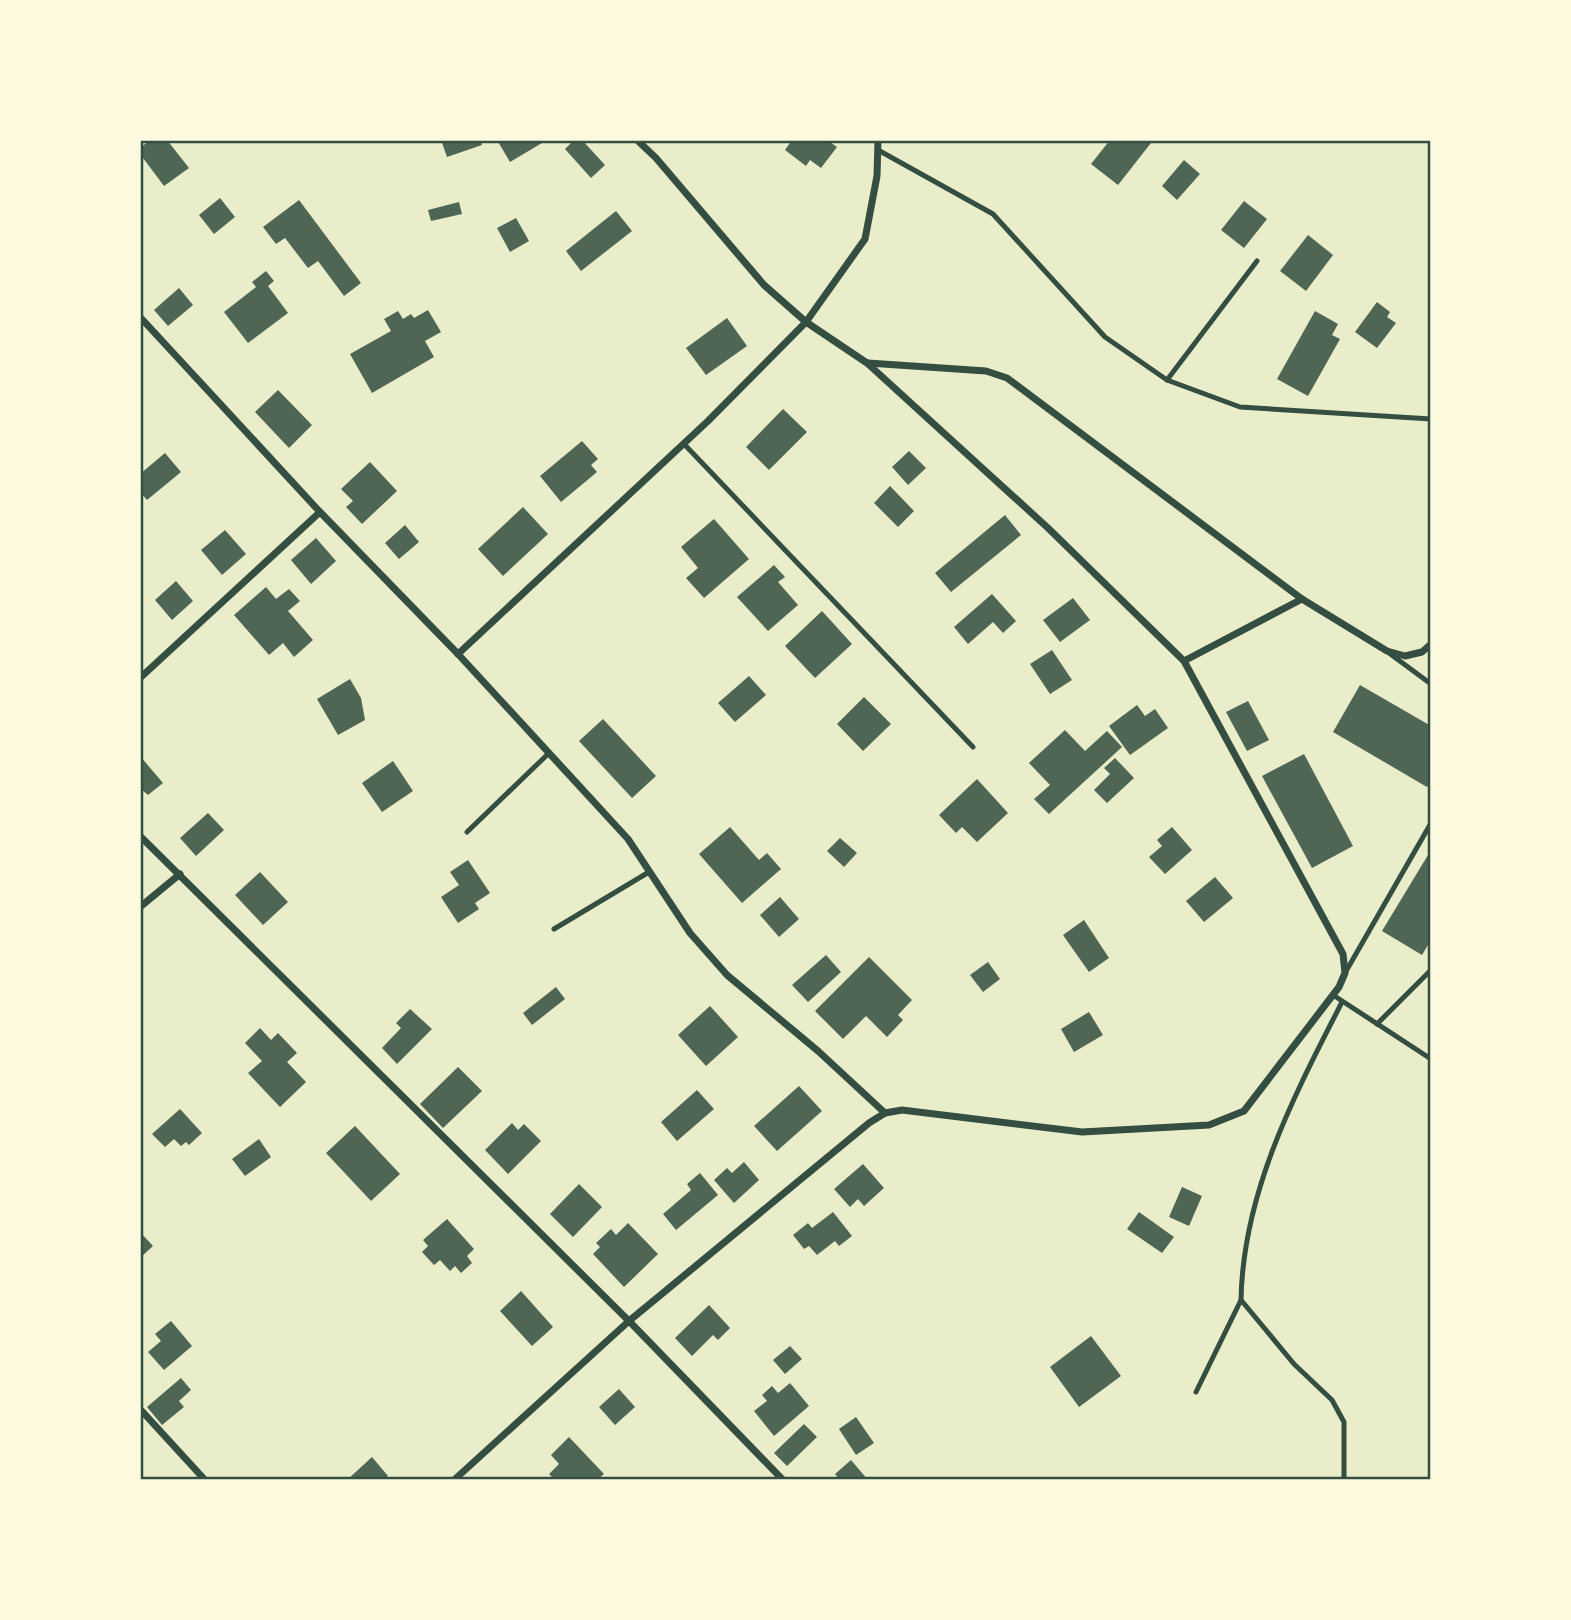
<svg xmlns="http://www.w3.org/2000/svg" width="1571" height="1620" font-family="Ubuntu,sans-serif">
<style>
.building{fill:#4f6655}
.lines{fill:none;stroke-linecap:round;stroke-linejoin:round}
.service{stroke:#344e41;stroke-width:5}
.minor{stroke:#344e41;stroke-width:7}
.neatline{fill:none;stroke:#344e41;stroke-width:2.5}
</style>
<rect width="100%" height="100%" fill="#e9edc9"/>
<!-- building -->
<g class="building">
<polygon points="150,140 167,140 189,168 164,186 140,154 140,148"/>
<polygon points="441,140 481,140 482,145 447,157"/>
<polygon points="497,140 540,140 542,143 510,162"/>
<polygon points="574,140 582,140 605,165 591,178 565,149"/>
<polygon points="792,140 827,140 837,147 821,168 810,160 806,166 785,150"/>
<polygon points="1110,140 1147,140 1151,143 1118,185 1091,164"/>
<polygon points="1184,160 1200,174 1177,200 1162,186"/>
<polygon points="220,198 235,217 214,234 199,215"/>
<polygon points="299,200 361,283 344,296 318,261 308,268 285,238 276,244 263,227"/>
<polygon points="1244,201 1267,219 1244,248 1221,230"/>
<polygon points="459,202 462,214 431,221 428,210"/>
<polygon points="616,211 632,231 581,271 566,251"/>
<polygon points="516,218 529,241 510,252 497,228"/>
<polygon points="1308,235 1333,255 1306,291 1280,271"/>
<polygon points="266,271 274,281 268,286 288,313 248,343 224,312 256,287 252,282"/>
<polygon points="179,288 193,305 168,326 154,310"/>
<polygon points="1377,302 1390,312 1387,317 1396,323 1377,348 1355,332"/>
<polygon points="428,310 441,332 425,341 434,357 372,393 350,354 391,331 384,319 398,311 403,319 411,314 414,318"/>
<polygon points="1315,311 1338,324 1332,335 1340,339 1308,396 1277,379"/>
<polygon points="727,318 747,346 706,375 686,348"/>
<polygon points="278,390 312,425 289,448 255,412"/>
<polygon points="783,409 807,432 769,470 746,447"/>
<polygon points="582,441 598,459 591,465 597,472 561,502 540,476"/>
<polygon points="909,451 926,468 908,485 892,467"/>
<polygon points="165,453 181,472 147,500 140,492 140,474"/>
<polygon points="370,462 397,491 362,524 346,507 353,501 341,489"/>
<polygon points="890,486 914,511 898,527 874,503"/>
<polygon points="523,507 548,534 503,576 478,549"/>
<polygon points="1005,515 1021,535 951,592 935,573"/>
<polygon points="714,519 749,559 704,598 686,578 698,568 681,547"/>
<polygon points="405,525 419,542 399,559 385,543"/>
<polygon points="225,530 246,554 222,575 201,550"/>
<polygon points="316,538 336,561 311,584 291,560"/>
<polygon points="774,565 785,577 778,582 798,605 768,631 737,597"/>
<polygon points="176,581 193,601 172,620 155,600"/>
<polygon points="266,587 276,599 289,589 300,601 288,611 313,640 294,657 283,643 269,655 234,615"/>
<polygon points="992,594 1016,621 1003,633 993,622 968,644 954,627"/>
<polygon points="1073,598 1090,620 1060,642 1043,620"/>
<polygon points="822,611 852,644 815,678 785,646"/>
<polygon points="1052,650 1072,680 1050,694 1030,664"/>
<polygon points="749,676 766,695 735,722 718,703"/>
<polygon points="350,679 361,698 365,720 338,735 317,699"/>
<polygon points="1360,685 1431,726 1431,781 1427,787 1333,732"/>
<polygon points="864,697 891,724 863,751 837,724"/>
<polygon points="1248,701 1269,740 1247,751 1226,712"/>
<polygon points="1137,705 1145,716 1155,709 1168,728 1130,755 1109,726"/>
<polygon points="603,719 656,776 632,798 579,741"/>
<polygon points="1065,730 1085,751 1107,731 1122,747 1049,814 1034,799 1050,785 1029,763"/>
<polygon points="1304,754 1353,846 1312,868 1262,776"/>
<polygon points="140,756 163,783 148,795 140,788"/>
<polygon points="1115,758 1134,778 1107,803 1094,790 1110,774 1104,768"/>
<polygon points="393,761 413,791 382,812 362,783"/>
<polygon points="977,779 1008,813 977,842 962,827 956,833 939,815"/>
<polygon points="208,813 224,830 196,856 180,838"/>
<polygon points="730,827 759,860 767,853 781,869 742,903 699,854"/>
<polygon points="1172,827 1192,850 1165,874 1149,857 1162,846 1157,840"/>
<polygon points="840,838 857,853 844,867 827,851"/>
<polygon points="1431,850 1431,940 1422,955 1382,931"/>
<polygon points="468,860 490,893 475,903 479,909 458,923 441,897 459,885 450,872"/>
<polygon points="260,872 288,902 263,925 235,895"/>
<polygon points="1215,877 1233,898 1204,922 1186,901"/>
<polygon points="780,897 799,919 779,937 760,915"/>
<polygon points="1084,920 1109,958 1089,972 1063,935"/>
<polygon points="826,955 841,972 808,1002 792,985"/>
<polygon points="869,957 912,1000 898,1015 903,1020 887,1037 866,1016 843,1039 815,1011"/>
<polygon points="988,962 1000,979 983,992 970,975"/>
<polygon points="556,987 565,999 532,1025 523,1013"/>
<polygon points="710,1006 738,1037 706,1066 678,1035"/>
<polygon points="410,1009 432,1029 397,1064 382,1048 401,1028 396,1023"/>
<polygon points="1089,1012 1103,1035 1074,1052 1061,1029"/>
<polygon points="260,1028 271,1040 278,1033 297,1053 287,1062 306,1082 280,1107 248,1073 262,1061 245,1043"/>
<polygon points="458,1067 482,1091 443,1128 420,1104"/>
<polygon points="799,1086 822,1111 777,1151 754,1126"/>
<polygon points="697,1090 714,1109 677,1141 661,1122"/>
<polygon points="180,1109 202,1133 189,1145 186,1142 181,1146 174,1139 165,1147 152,1134"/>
<polygon points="512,1123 518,1130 524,1124 541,1141 508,1174 485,1150"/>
<polygon points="355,1126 400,1174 371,1201 326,1153"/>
<polygon points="259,1139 271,1157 245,1176 232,1159"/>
<polygon points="744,1162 759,1180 734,1203 714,1180 727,1168 732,1173"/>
<polygon points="863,1164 884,1188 864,1206 858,1199 850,1207 834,1189"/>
<polygon points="700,1173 718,1195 676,1230 663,1214 691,1190 687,1184"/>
<polygon points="579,1184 602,1207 573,1237 550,1214"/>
<polygon points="1182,1187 1202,1196 1189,1226 1169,1217"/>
<polygon points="833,1212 852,1236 839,1246 835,1241 817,1255 809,1246 804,1249 793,1235 808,1223 812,1228"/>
<polygon points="1139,1212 1174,1237 1162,1253 1127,1229"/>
<polygon points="447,1219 474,1249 467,1256 472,1263 461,1273 455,1266 450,1271 440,1260 434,1265 422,1252 428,1246 423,1240"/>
<polygon points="628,1223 658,1254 624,1287 593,1254 600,1247 596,1243 611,1229 616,1235"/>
<polygon points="140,1232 153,1246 140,1258"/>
<polygon points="521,1291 553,1327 532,1346 500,1311"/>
<polygon points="709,1305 730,1328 718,1340 713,1335 692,1356 675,1338"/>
<polygon points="171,1321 192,1346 164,1370 148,1352 161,1341 155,1334"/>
<polygon points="1091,1336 1121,1376 1079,1407 1050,1367"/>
<polygon points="790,1346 802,1359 785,1374 773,1360"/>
<polygon points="181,1378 191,1390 179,1401 184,1407 162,1425 147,1407"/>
<polygon points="790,1383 809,1406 774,1436 754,1411 767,1401 762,1395 772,1386 778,1393"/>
<polygon points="619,1389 635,1407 615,1425 599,1407"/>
<polygon points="856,1417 874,1443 856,1455 839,1429"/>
<polygon points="804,1424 817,1437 787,1466 774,1453"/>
<polygon points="569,1437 604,1474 597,1480 555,1480 549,1474 559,1464 551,1455"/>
<polygon points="372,1457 388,1476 383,1480 347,1480"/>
<polygon points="851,1460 868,1480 840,1480 835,1474"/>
</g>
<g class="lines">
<!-- service -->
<g class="service">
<polyline points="878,150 993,214 1105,337 1167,380 1240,407 1431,419"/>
<polyline points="1167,380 1257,261"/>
<polyline points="684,444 973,747"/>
<polyline points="1389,653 1431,684"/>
<polyline points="467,832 549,753"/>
<polyline points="554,929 649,872"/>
<polyline points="1345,973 1431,823"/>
<polyline points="1333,995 1431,1059"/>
<path d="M1342,1002C1294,1096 1243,1192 1241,1300L1294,1364L1332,1400L1344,1422V1480"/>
<polyline points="1377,1024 1431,970"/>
<polyline points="1196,1392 1241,1300"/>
</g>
<!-- minor -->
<g class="minor">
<polyline points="140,317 320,512 458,654 628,839 690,933 727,975 818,1051 885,1113"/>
<polyline points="868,363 986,371 1007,378 1302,599 1387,651 1405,656 1422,652 1431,644"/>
<polyline points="458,654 708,421 806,322 865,239 877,176 878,140"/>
<polyline points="1184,661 1302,599"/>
<polyline points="140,678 320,512"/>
<polyline points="140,836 629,1321 783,1480"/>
<polyline points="140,907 180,874"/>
<polyline points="140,1409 205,1480"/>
<polyline points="454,1480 629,1321 869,1123 885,1113 902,1110 1082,1132 1209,1125 1244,1111 1339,987 1345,973 1343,954 1184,661 1048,528 867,363 806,322 764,285 656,158 637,140"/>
</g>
</g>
<!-- border -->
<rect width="1571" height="1620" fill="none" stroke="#fefae0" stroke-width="284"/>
<rect x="142" y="142" width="1287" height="1336" class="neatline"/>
</svg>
